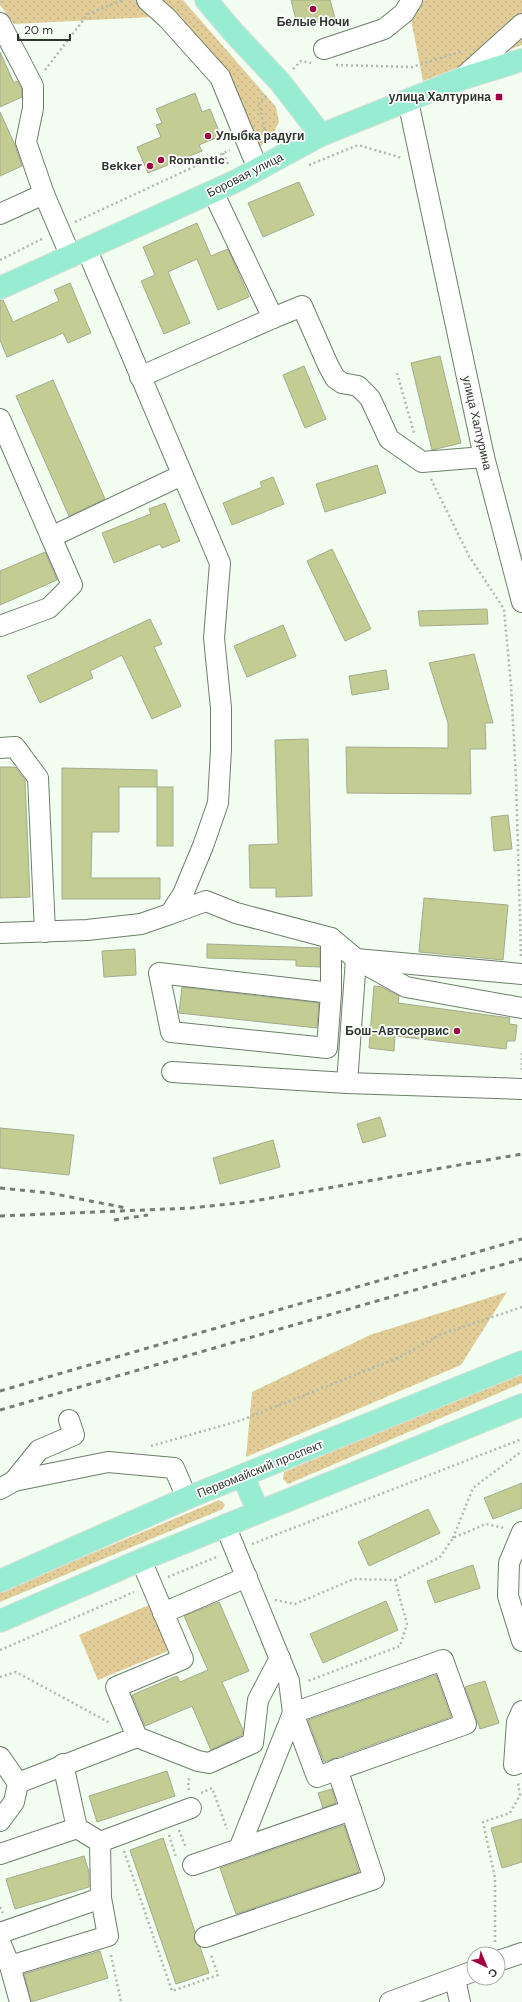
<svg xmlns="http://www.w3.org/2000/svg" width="522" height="2002" font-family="'DM Sans',sans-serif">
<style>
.green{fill:url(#green-dots)}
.building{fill:#c3cd93;stroke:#a5aa8e}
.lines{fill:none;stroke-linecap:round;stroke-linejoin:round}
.minor-casing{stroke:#6c7f6a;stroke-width:22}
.major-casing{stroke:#dedfdd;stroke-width:24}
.path{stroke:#afbaae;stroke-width:2.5;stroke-dasharray:2 3;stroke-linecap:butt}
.minor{stroke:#fff;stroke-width:20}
.major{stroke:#98ecd2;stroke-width:22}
.rail{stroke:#747d73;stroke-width:3;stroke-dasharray:5 5;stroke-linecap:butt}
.poi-dot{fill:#a0013f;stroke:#fff;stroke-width:1.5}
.labels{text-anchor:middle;stroke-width:3.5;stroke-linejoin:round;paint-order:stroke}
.poi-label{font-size:12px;font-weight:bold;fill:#2e362d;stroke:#fff;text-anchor:end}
.street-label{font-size:12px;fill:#2e362d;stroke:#fff}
</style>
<defs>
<pattern id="green-dots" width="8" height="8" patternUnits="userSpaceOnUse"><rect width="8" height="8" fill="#e2cd99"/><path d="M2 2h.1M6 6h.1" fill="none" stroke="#c2b184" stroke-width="1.8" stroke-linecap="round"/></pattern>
</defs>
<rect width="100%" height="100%" fill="#f1fef0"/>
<!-- green -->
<g class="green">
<polygon points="0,0 183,0 276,107 279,122 270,139 255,150 171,16 14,24 0,5"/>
<polygon points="426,0 522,0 522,45 423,81 408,4"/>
<polygon points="507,1292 461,1365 246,1457 252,1392 370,1335"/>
<polygon points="522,1370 522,1383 288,1484 283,1479 284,1472"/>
<polygon points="219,1500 225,1504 223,1509 0,1602 0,1592"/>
<polygon points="149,1605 168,1651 98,1680 79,1635"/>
</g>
<!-- building -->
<g class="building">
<polygon points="291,0 330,0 335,18 298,27"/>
<polygon points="0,52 14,83 17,81 22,89 22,97 0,107"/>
<polygon points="195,93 202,112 210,109 221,136 199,145 202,151 148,173 137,147 161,137 156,125 162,123 156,109"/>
<polygon points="0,112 15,145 22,166 0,176"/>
<polygon points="299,182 314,215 263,237 248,203"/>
<polygon points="197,223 211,256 228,249 249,297 218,310 197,259 168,272 190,323 164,334 141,281 155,275 143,247"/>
<polygon points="70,283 91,333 68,343 63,333 7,357 0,340 0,300 3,300 13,322 59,301 54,290"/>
<polygon points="440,356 461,443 432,450 411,363"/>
<polygon points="304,366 326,419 305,428 283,375"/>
<polygon points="53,380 105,499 69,516 16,396"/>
<polygon points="377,465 386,493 325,512 316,484"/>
<polygon points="273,477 284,504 232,525 223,503 262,487 260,482"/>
<polygon points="165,503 180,541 162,548 160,544 114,563 102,533 151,514 149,509"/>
<polygon points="332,549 371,629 345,641 307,561"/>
<polygon points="45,552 57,580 0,605 0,571"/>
<polygon points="487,609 488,624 420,626 418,611"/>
<polygon points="150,619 162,644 154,647 181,706 152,719 122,655 90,671 93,678 40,703 27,676"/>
<polygon points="283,625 296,656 247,677 234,646"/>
<polygon points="474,654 493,723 485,723 486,749 470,749 471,794 347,793 346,747 448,748 448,723 429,663"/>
<polygon points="386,670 389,689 352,695 349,676"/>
<polygon points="308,739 312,896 276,897 276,888 250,888 249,845 278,844 275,740"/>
<polygon points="0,767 15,767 25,780 30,897 0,898"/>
<polygon points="62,768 157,770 157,787 119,787 119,832 92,832 91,878 160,878 160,899 62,899"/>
<rect x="157" y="787" width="16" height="59"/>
<polygon points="508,815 512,849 494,851 491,817"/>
<polygon points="424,898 508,905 503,960 419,952"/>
<polygon points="207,944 320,948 320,967 296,966 296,960 207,958"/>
<polygon points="135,949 136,975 104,977 102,951"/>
<polygon points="374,986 382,987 399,996 398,1003 510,1018 509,1024 517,1025 515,1041 507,1041 506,1049 395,1036 394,1051 369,1048"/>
<polygon points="182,987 319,1003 317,1028 179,1013"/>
<polygon points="380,1117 386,1136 363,1143 357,1124"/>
<polygon points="0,1128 74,1135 69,1175 0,1168"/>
<polygon points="273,1140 280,1167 220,1184 213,1158"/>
<polygon points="522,1483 522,1508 493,1519 484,1498"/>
<polygon points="428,1509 440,1533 369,1566 358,1542"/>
<polygon points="473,1565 480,1588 435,1603 427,1581"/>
<polygon points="386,1601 398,1630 323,1663 310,1634"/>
<polygon points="219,1602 249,1671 222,1682 243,1730 242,1735 211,1750 192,1706 145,1726 132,1695 177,1676 180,1682 208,1670 184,1616"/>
<polygon points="436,1675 451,1717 324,1762 308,1720"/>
<polygon points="485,1681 499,1723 480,1729 465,1687"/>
<polygon points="167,1771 175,1796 97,1822 89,1796"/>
<polygon points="332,1789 336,1803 323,1808 318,1793"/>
<polygon points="522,1819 522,1862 502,1868 491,1828"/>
<polygon points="344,1825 359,1872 236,1914 220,1868"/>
<polygon points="163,1838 195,1932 194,1940 200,1947 209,1973 176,1984 130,1850"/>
<polygon points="84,1856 89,1872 89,1887 15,1909 6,1879"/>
<polygon points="100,1951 108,1978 31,2002 24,1974"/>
</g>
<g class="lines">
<!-- minor casing -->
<g class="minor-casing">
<g id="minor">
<polyline points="147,0 167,18 220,77 258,169"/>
<polyline points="0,23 33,86 33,108 26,142 44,194 71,257"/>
<polyline points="324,49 384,29 404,13 412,0"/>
<polyline points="461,79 522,24"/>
<polyline points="408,101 484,457 522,602"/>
<polyline points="213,192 273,318 302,306 328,365 335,378 342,383 358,386 370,398 389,439 422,462 484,457"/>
<polyline points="0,214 44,194"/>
<polyline points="140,377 273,318"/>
<polyline points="0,419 51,537 182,475"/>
<polyline points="0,626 49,608 72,585 51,537"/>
<polyline points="0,748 15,747 38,778 45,932"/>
<polyline points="170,914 206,901 236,913 331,938 356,959 406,987 522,1008"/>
<polyline points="0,933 87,930 141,924 170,914 183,894 203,846 218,803 221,749 221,708 214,638 220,563 87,250"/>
<polyline points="331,938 331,993 327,1048 171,1032 159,973 331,993"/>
<polyline points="172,1072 347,1083 522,1089"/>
<polyline points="347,1083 356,959 522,974"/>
<polyline points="14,1481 39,1450 74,1435 69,1420"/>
<polyline points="0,1489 14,1481 108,1462 174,1468 187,1498"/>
<polyline points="225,1525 289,1681 293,1713 317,1777 466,1724 443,1660 293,1713 239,1849"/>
<polyline points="522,1532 509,1563 508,1596 522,1641"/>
<polyline points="163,1613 247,1577"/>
<polyline points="522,1711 517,1722 514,1765 522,1762"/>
<polyline points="137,1737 116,1687 183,1659 141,1560"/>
<polyline points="0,1757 18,1783 14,1802 0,1821"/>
<polyline points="63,1764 77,1828 100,1842"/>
<polyline points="18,1783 137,1737 198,1761 209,1763 253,1743 258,1700 280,1658"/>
<polyline points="100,1842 191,1808"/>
<polyline points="0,1854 77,1828"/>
<polyline points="193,1865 351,1810 337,1769"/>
<polyline points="0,1933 101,1898"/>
<polyline points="205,1937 374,1879 351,1810"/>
<polyline points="0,1942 10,1966 20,2002"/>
<polyline points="498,1961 522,1953"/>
<polyline points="10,1966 108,1936 101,1898 100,1842"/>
<polyline points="455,1979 460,2002"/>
<polyline points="390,2002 474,1971"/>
</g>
</g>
<!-- major casing -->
<g class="major-casing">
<g id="major">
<polyline points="206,0 234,33 280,82 321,135"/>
<polyline points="0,288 236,181 321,135 461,79 522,60"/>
<polyline points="243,1476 258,1511"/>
<polyline points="0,1581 187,1498 522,1362"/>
<polyline points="0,1621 141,1560 522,1405"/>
</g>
</g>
<!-- path -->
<g class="path">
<polyline points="336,65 412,67 463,51"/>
<polyline points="293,69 301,61 311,63"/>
<polyline points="45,70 88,14 123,0"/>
<polyline points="262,132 265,131 259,103 267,95"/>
<polyline points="223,153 228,164"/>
<polyline points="309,165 358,145 402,158"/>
<polyline points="75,222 230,150"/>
<polyline points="0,260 44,238"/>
<polyline points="397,373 414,433"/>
<polyline points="431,479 469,556 504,609 511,685 516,779 521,956"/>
<polyline points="522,1070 522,1050"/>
<polyline points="151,1446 242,1420 400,1357 439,1335 522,1307"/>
<polyline points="453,1538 473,1488 522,1451"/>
<polyline points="252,1544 522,1439"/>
<polyline points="168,1577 219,1556"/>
<polyline points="395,1580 440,1557 453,1538 486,1524 504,1528"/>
<polyline points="275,1600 295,1604 354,1579 395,1580 407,1624 400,1646 308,1681"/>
<polyline points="0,1650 134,1592"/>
<polyline points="0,1677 16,1672 110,1723"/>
<polyline points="189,1790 188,1781 190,1777"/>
<polyline points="201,1793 212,1788 227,1829"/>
<polyline points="179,1830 186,1848"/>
<polyline points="169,1835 176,1857"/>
<polyline points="124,1851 172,1991 218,1975 211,1955"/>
<polyline points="0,1907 3,1913"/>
<polyline points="495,1942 495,1878 483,1822 510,1813 520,1795 518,1783"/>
<polyline points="111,1955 121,2002"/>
</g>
<!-- minor -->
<use href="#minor" class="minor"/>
<!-- major -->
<use href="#major" class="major"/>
<!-- rail -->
<g class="rail">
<polyline points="0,1188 50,1193 126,1208"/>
<polyline points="0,1216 191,1208 248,1202 522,1154"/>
<polyline points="114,1220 148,1215"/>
<polyline points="0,1391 522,1239"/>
<polyline points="0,1410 522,1259"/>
</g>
</g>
<!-- markers -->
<g class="poi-dot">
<circle cx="313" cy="9" r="4"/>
<rect x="495" y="93" width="8" height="8" rx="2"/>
<circle cx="208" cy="136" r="4"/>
<circle cx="161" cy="160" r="4"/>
<circle cx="150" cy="166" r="4"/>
<circle cx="457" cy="1031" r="4"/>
</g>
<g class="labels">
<!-- poi labels -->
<g class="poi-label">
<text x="313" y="26" text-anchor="middle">Белые Ночи</text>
<text x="491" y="101">улица Халтурина</text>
<text x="216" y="140" text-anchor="start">Улыбка радуги</text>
<text x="169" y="164" text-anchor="start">Romantic</text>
<text x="142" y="170">Bekker</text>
<text x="449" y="1035">Бош-Автосервис</text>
</g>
<!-- street labels -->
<g class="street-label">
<text transform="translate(245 175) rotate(-27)" y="4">Боровая улица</text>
<text transform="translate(477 423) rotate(77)" y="4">улица Халтурина</text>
<text transform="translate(260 1469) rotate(-22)" y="4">Первомайский проспект</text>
</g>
</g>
<!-- north arrow -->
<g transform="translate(486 1966) rotate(136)"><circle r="19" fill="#ffffff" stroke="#abafab"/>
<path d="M0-3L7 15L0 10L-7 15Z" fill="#a0013f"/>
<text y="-6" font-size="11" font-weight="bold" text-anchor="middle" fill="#2e362d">С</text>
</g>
<!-- scale -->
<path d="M18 34v6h52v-6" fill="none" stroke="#2e362d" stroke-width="2"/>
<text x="24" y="34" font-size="12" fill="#2e362d" stroke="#ffffff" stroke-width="3" paint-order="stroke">20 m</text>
</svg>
